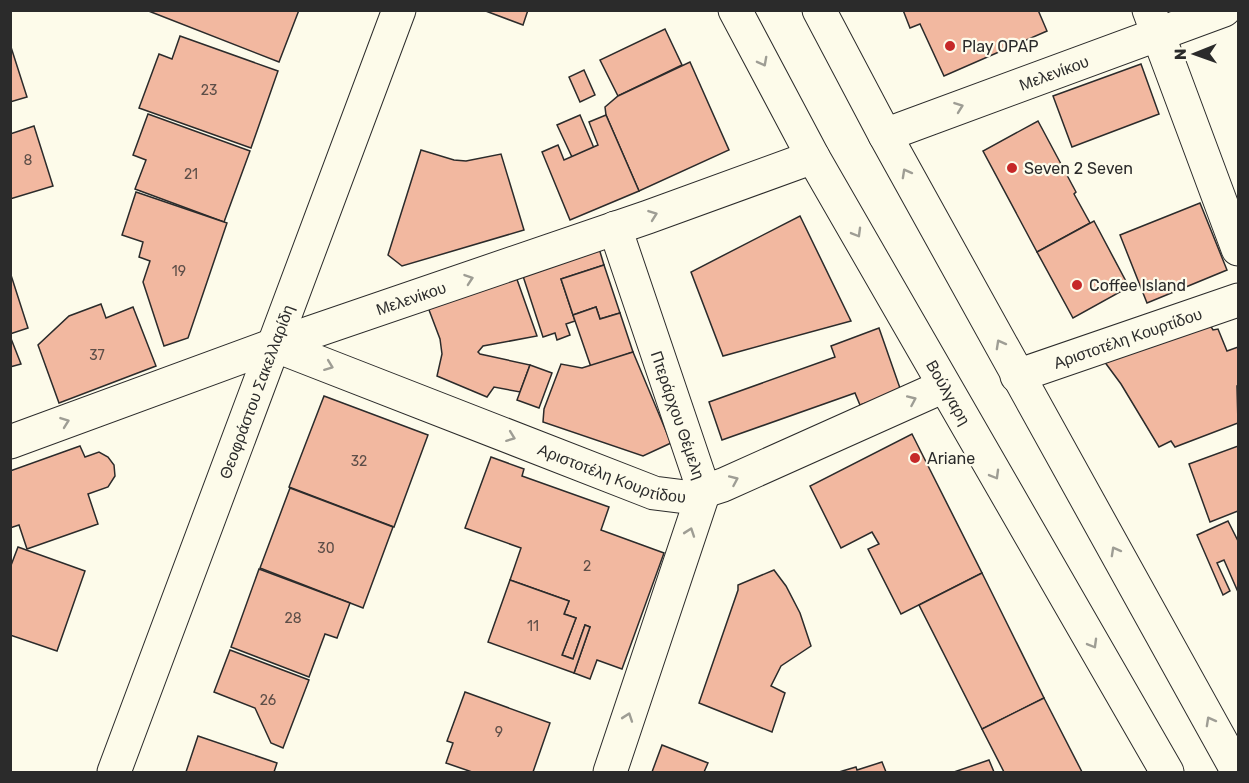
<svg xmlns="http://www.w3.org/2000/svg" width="1249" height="783" font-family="Rubik,sans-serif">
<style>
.building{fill:#f2b8a0;stroke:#2b2b2b;stroke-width:1.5}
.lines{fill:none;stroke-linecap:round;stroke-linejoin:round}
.street-casing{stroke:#2b2b2b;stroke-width:35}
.secondary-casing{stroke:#2b2b2b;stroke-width:35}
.street{stroke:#fdfbea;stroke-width:33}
.secondary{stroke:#fdfbea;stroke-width:33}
.oneway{stroke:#9e9d94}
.poi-dot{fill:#c62828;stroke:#fdfbea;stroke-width:2}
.labels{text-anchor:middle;stroke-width:4.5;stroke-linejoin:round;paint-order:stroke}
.number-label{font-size:14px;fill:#5d4e48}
.poi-label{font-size:16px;fill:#2b2b2b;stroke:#fdfbea;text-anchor:start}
.street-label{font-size:16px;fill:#2b2b2b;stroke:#fdfbea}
</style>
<rect width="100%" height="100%" fill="#fdfbea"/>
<!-- building -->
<g class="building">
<polygon points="146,10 299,10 279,62"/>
<polygon points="483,10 528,10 523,25"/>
<polygon points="903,10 1038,10 1047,31 944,76 920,24 910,28"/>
<polygon points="665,29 682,65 618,96 600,60"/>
<polygon points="180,36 278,71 251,148 139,108 159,54 172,59"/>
<polygon points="10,44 27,97 10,102"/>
<polygon points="690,62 729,150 639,191 606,115 605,107 618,96"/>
<polygon points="1141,64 1159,114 1072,147 1053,96"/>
<polygon points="584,70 595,95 580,102 569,77"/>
<polygon points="148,114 250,151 224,222 135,189 146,160 133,155"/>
<polygon points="580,115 594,148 572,157 557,125"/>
<polygon points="606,115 639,191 570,220 542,152 558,145 564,160 598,145 589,122"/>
<polygon points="1038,121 1076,192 1074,194 1090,223 1037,252 983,151"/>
<polygon points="34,126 53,186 10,199 10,134"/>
<polygon points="421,150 454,160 466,161 501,154 524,230 402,266 388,255"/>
<polygon points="136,192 227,223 188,338 164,346 143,282 150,261 139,257 143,242 122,235"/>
<polygon points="1200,203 1227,270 1147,303 1120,235"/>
<polygon points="800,216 851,321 723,356 691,272"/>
<polygon points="1094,221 1129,287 1073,318 1037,252"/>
<polygon points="598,245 604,265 561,279 575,321 566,324 570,335 557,340 555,333 543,337 521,270"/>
<polygon points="604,265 620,313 600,319 596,307 573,315 561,279"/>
<polygon points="514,271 537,336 483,346 478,352 480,354 530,365 520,392 494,387 487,397 437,376 442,354 440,339 426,302"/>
<polygon points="10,272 28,328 10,334"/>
<polygon points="101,304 106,318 133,307 156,366 59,403 38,345 69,316"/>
<polygon points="596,307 600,319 620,313 633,352 591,367 573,315"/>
<polygon points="1207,320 1213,330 1218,329 1227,351 1238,347 1238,386 1237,386 1238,423 1175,447 1171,441 1159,447 1121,384 1104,361"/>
<polygon points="879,328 901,391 860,405 855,393 722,440 709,402 835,357 831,346"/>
<polygon points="10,336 21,364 10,367"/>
<polygon points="633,352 671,443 643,456 543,422 544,409 561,364 582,368"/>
<polygon points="530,365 552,373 539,408 517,400"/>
<polygon points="324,396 428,435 394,527 289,487"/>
<polygon points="912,434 982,573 901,614 868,549 879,544 872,532 841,548 810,486"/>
<polygon points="80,446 85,457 99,452 108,457 114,465 115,476 108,487 88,494 98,524 27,549 19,525 10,528 10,471"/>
<polygon points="1238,446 1238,511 1210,522 1189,464"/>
<polygon points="491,457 524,469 522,476 609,507 601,530 664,553 622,669 597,660 590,679 574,673 590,627 585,625 573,659 562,655 576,618 564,614 569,601 510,580 521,548 465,528"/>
<polygon points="290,488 393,527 363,608 260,568"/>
<polygon points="1228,521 1238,541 1238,592 1224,560 1217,563 1230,591 1223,595 1197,535"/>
<polygon points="18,547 85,571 57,651 10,635 10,568"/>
<polygon points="259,569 350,603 337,638 325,634 309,677 231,647"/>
<polygon points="774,570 786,586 800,613 811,646 781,666 771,686 785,693 772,732 699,703 738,590 738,585"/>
<polygon points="982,573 1044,698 982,729 919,605"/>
<polygon points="510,580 569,601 564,614 576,618 562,655 573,659 585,625 590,627 574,673 488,642"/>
<polygon points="230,650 309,680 283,748 271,743 255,708 214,692"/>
<polygon points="465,692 550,723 533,772 472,772 446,763 453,743 447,741"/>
<polygon points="1044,698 1082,772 1004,772 982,729"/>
<polygon points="198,736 277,763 274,772 186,772"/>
<polygon points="662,745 708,763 704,772 652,772"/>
<polygon points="989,760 994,772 954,772"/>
<polygon points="882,762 886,772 839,772 856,767 857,770"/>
</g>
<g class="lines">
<!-- street casing -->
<g class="street-casing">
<g id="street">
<polyline points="1149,10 1238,249"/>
<path id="s1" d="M885,135L1224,10"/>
<path id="s2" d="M274,345L654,493L686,497L723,485L944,386"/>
<path id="s3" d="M1017,376L1238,300"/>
<path id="s4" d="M10,442L274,345L648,217L813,157"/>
<path id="s5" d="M114,772L399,10"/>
<polyline points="610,772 704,491 615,228"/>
</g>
</g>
<!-- secondary casing -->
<g class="secondary-casing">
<g id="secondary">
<path id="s6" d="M735,10L813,157L1167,772"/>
<polyline points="819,10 885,135 1238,772"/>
</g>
</g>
<!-- street -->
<use href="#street" class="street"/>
<!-- secondary -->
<use href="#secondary" class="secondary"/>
</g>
<!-- one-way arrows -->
<defs><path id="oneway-chevron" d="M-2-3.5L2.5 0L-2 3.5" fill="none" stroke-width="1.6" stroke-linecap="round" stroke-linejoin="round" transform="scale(1.5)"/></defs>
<g class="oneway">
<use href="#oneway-chevron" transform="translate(763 62) rotate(62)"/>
<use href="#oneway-chevron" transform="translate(959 107) rotate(-20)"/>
<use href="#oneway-chevron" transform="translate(906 173) rotate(-119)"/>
<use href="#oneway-chevron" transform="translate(653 215) rotate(-20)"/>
<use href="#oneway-chevron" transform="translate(857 233) rotate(60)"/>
<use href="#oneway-chevron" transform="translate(469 279) rotate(-19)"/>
<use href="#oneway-chevron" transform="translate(1000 344) rotate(-119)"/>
<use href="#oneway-chevron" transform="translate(329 366) rotate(21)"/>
<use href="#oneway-chevron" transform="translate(912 400) rotate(-24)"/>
<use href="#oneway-chevron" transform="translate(65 422) rotate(-20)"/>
<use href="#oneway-chevron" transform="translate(511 437) rotate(21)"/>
<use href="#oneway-chevron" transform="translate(995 475) rotate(60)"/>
<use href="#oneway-chevron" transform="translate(734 480) rotate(-24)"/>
<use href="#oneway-chevron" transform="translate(690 532) rotate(-71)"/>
<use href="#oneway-chevron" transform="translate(1115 551) rotate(-119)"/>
<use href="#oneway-chevron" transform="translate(1093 644) rotate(60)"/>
<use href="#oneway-chevron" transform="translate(628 717) rotate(-71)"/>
<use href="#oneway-chevron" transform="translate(1210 721) rotate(-119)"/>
</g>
<!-- markers -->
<g class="poi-dot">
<circle cx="950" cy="46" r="6"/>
<circle cx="1012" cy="168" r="6"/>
<circle cx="1077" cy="285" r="6"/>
<circle cx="915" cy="458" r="6"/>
</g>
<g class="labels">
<!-- number labels -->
<g class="number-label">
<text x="209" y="95">23</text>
<text x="28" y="165">8</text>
<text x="191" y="179">21</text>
<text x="179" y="276">19</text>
<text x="97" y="360">37</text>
<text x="359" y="466">32</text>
<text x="326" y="553">30</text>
<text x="587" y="571">2</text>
<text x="293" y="623">28</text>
<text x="533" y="631">11</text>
<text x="268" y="705">26</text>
<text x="499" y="737">9</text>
</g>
<!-- poi labels -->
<g class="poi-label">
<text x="962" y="52">Play OPAP</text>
<text x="1024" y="174">Seven 2 Seven</text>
<text x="1089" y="291">Coffee Island</text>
<text x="927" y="464">Ariane</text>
</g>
<!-- street labels -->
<g class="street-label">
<text dy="6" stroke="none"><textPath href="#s1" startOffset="180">Μελενίκου</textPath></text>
<text dy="6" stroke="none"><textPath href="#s4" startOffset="426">Μελενίκου</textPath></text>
<text dy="6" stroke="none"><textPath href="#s3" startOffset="117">Αριστοτέλη Κουρτίδου</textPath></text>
<text dy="6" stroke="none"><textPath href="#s5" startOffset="406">Θεοφράστου Σακελλαρίδη</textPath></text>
<text dy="6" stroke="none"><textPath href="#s6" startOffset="438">Βούλγαρη</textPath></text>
<text transform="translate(678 415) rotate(71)" y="6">Πτεράρχου Θέμελη</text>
<text dy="6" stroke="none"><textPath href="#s2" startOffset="362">Αριστοτέλη Κουρτίδου</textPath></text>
</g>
</g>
<!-- border -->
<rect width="1249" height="783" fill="none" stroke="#2b2b2b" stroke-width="24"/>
<!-- north arrow -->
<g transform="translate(1195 54) rotate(269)" stroke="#fdfbea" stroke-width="4.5" paint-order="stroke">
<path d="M0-4.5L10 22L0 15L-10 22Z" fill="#2b2b2b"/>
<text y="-9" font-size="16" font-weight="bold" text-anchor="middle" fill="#2b2b2b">N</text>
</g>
</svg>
